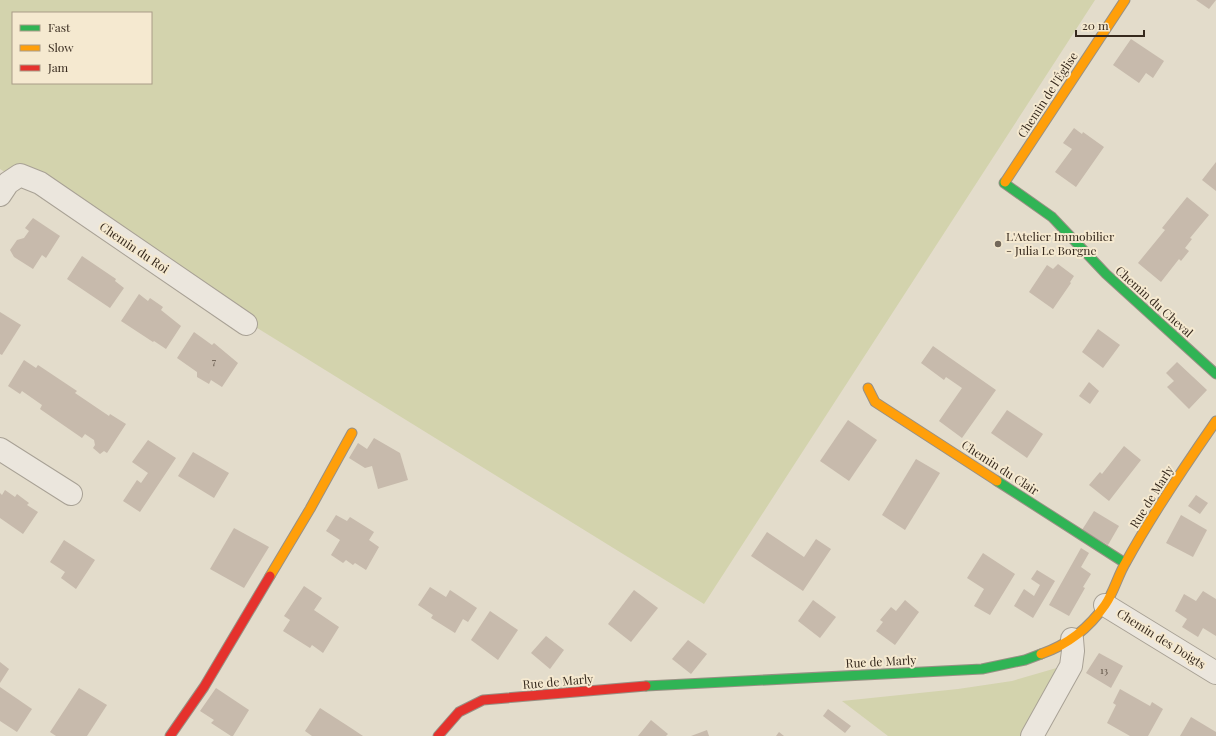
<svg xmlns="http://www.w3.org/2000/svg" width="1216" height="736" font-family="'Playfair Display',serif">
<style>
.green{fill:#d3d3ad;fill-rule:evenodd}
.building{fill:#c7baac}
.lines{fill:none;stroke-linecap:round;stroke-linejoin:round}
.street-casing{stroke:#a8a195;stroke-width:24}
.fast-casing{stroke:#989084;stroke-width:11}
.slow-casing{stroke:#989084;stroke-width:11}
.jam-casing{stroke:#989084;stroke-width:11}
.street{stroke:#ebe6dd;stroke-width:22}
.fast{stroke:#30b455;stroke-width:9}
.slow{stroke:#ff9f0a;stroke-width:9}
.jam{stroke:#e5322d;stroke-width:9}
.poi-dot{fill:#73685a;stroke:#f5e9d0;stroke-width:1.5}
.labels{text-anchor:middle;stroke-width:4;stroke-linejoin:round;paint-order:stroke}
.number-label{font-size:10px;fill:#5a4d41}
.street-label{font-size:12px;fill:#36291d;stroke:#f5e9d0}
.poi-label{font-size:12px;fill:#36291d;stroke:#f5e9d0;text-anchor:start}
</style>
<rect width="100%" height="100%" fill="#e3dccb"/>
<!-- green -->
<g class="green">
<path d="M0,0H1095L704,604L0,169ZM13,13H151V83H13Z"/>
<polygon points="1060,667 1022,736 888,736 842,701 958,689 1012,681"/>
</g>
<!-- building -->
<g class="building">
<polygon points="1196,0 1216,0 1209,9"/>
<polygon points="1131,39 1164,61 1153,78 1146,73 1139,83 1113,65"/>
<polygon points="1074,128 1082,134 1083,132 1104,147 1076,187 1055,172 1072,149 1063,143"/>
<polygon points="1216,162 1216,191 1202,180"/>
<polygon points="1187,197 1209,215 1190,238 1192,239 1185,248 1189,251 1181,261 1179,259 1161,282 1138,263 1165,230 1162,228"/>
<polygon points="33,218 60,236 46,258 42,255 33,269 14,257 10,250 17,240 24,238 29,231 25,228"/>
<polygon points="82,256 116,279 115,281 124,288 110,308 67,279"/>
<polygon points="1058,264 1074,276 1070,282 1071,283 1053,309 1029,292 1047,265 1053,269"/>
<polygon points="139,294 148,301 150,298 163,307 161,310 181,326 166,349 154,341 153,342 121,321"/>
<polygon points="0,312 21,325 2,355 0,354"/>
<polygon points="1098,329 1120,345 1103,368 1082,352"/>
<polygon points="194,332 212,345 214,343 238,363 222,387 211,380 209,384 197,377 197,372 177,358"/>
<polygon points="933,346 996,390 962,438 939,421 962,388 946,377 944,380 921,363"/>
<polygon points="24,360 36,368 38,365 77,391 75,393 109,416 110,414 126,424 107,453 104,451 100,454 93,448 95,445 94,440 85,434 82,438 40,409 42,405 22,391 20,394 8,386"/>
<polygon points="1177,362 1207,390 1189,409 1167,387 1174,381 1166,373"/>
<polygon points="1089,382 1099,391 1090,404 1079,396"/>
<polygon points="1007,410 1043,434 1027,458 991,433"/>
<polygon points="848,420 877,440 849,481 820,461"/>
<polygon points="374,438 400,453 408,480 378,489 372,466 365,468 349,458 358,443 367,449"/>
<polygon points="148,440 176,458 140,512 123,501 137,480 141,483 148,473 132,462"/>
<polygon points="1124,446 1141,460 1109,501 1089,485 1100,472 1102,474"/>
<polygon points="193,452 229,473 214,498 178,476"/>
<polygon points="916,459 940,473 905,530 882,515"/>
<polygon points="5,490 15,497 17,494 29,503 27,505 38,512 23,534 0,518 0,493 2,495"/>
<polygon points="1196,495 1208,503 1200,514 1188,506"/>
<polygon points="1094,511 1119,526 1108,545 1082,530"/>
<polygon points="336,515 347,521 350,517 374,532 369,540 379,547 366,570 355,563 353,565 346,560 343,563 331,555 340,540 326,531"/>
<polygon points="1181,515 1207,530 1193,557 1166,543"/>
<polygon points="234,528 269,547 244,588 210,569"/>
<polygon points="767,532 804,557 816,539 831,549 803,591 751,556"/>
<polygon points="64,540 95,560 76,589 61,578 65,572 50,562"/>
<polygon points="1081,548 1089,553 1081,567 1091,574 1083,587 1085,588 1069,616 1049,605"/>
<polygon points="983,553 1015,574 990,615 974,606 984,589 967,578"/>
<polygon points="1037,570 1055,581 1033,618 1014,606 1024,589 1034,596 1040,585 1031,579"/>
<polygon points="304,586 322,598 314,610 339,627 323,653 312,645 310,648 283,631 290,620 284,616"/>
<polygon points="430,587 446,597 450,590 477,608 468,622 463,619 455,633 431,618 433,615 418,605"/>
<polygon points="634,590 658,608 631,642 608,624"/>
<polygon points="1203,591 1216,599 1216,636 1203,628 1198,637 1182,627 1187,619 1175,611 1184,594 1196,601"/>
<polygon points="813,600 836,617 820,638 798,621"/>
<polygon points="905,600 919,612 895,645 876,631 883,622 880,620 891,607 896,611"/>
<polygon points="490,611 518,630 498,660 471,640"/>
<polygon points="546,636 564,650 550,669 531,653"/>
<polygon points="688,640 707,654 691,674 672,659"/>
<polygon points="1099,653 1123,666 1111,688 1086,673"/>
<polygon points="0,662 9,669 0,683"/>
<polygon points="0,687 32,709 17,732 0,721"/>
<polygon points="79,688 107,705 87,736 56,736 50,732"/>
<polygon points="216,688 249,710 233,736 231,736 211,723 214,720 200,711"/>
<polygon points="1120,689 1150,706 1152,702 1163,709 1148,736 1130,736 1107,723 1116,705 1113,703"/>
<polygon points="320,708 351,728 363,736 312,736 305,731"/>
<polygon points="828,709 851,726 845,733 823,716"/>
<polygon points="1191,717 1216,732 1216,736 1180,736"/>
<polygon points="651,720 668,734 666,736 638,736"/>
<polygon points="707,730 709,736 691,736"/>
<polygon points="779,732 784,736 776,736"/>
</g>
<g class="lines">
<!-- street casing -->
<g class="street-casing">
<g id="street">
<polyline points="0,195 8,183 20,175 40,183 246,324"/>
<polyline points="0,449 71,494"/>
<polyline points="1105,605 1216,673"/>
<polyline points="1032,736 1071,666 1073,651 1072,639"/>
</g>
</g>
<!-- fast casing -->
<g class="fast-casing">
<g id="fast">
<polyline points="1005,182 1004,183 1052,217 1106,274 1216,374"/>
<polyline points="997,481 1125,563"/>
<polyline points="646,686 982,669 1025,660 1041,654"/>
</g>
</g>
<!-- slow casing -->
<g class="slow-casing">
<g id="slow">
<polyline points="1005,182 1125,0"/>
<polyline points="868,388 875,402 997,481"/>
<polyline points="270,576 310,509 352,433"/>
<path d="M1041,654C1067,645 1089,628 1105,605C1114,592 1118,575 1126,562C1153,513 1184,467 1216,421"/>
</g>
</g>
<!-- jam casing -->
<g class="jam-casing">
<g id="jam">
<polyline points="170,736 204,687 270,576"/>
<polyline points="438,736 459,712 483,700 646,686"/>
</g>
</g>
<!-- street -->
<use href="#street" class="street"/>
<!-- fast -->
<use href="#fast" class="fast"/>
<!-- slow -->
<use href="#slow" class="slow"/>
<!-- jam -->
<use href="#jam" class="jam"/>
</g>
<!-- markers -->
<circle class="poi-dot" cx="998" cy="244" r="4"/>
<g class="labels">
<!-- number labels -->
<g class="number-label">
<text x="214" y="365">7</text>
<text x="1104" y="674">13</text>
</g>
<!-- street labels -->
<g class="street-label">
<text transform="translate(1048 95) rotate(-57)" y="4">Chemin de l'Église</text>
<text transform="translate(134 248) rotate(34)" y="4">Chemin du Roi</text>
<text transform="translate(1154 302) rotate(42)" y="4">Chemin du Cheval</text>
<text transform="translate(1000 468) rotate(33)" y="4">Chemin du Clair</text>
<text transform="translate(1152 497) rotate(-58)" y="4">Rue de Marly</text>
<text transform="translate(1161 639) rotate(32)" y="4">Chemin des Doigts</text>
<text transform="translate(881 662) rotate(-3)" y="4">Rue de Marly</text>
<text transform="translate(558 682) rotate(-5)" y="4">Rue de Marly</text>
</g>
<!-- poi labels -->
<g class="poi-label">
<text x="1006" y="241">L'Atelier Immobilier<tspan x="1006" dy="14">- Julia Le Borgne</tspan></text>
</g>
</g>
<!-- legend -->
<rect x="12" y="12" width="140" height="72" fill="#f5e9d0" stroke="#a99c88"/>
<rect x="20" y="25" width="20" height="6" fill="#30b455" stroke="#a99c88"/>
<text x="48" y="32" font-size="12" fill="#36291d">Fast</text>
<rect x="20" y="45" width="20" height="6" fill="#ff9f0a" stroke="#a99c88"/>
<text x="48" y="52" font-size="12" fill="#36291d">Slow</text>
<rect x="20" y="65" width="20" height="6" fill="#e5322d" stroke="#a99c88"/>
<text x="48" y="72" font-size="12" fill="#36291d">Jam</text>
<!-- scale -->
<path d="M1076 30v6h68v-6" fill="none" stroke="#36291d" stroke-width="2"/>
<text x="1082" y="30" font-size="12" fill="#36291d" stroke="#f5e9d0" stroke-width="3" paint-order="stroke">20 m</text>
</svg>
